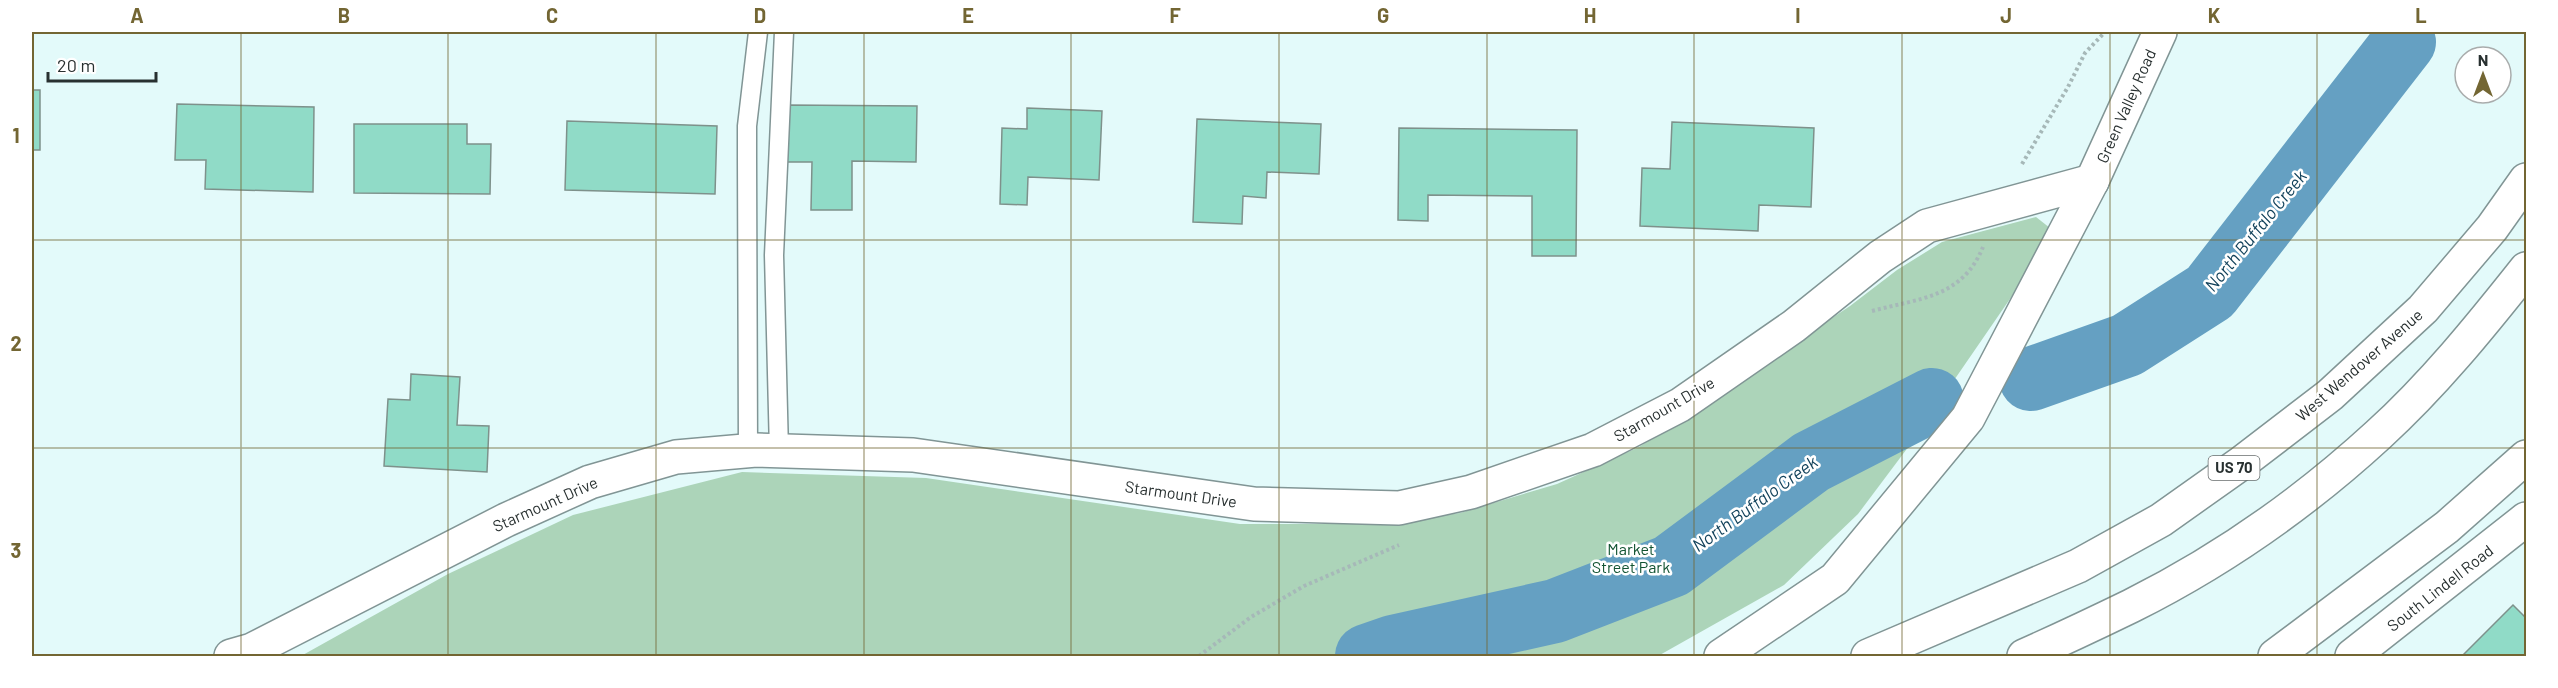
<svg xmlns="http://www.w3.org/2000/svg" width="2558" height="688" font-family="Barlow,sans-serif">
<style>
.green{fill:#acd4b9}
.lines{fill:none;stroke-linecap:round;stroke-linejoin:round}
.river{stroke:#65a0c2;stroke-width:64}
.building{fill:#90dbc7;stroke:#7e918b;stroke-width:1.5}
.lane-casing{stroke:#819595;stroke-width:21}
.street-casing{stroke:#819595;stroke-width:36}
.primary-casing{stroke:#819595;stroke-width:36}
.highway-casing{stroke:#819595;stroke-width:36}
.path{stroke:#a6b8b8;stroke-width:4;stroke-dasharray:3 3;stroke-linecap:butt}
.lane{stroke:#fff;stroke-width:18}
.street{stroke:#fff;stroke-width:33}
.primary{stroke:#fff;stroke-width:33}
.highway{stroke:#fff;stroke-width:33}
.grid{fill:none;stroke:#736633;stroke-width:1.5;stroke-opacity:0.55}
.labels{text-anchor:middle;stroke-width:5;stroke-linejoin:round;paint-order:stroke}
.shield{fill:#fff;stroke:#686e6e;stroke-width:1.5}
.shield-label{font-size:15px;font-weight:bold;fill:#283030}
.street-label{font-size:16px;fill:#283030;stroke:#fff}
.park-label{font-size:16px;fill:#125432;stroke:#fff}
.water-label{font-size:18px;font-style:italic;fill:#12425b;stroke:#fff}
.neatline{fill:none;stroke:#736633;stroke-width:2}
.grid-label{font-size:20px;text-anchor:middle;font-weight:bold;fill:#736633}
</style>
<rect width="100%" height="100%" fill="#e3fafa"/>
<!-- green -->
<polygon class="green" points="2036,217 2050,228 2047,245 1906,450 1858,514 1784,585 1658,656 301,656 448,574 573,515 742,472 926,478 1240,524 1383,524 1460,513 1557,484 1639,447 1850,306 1897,270 1942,242"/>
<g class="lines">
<!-- river -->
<g class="river">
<polyline points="2031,379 2127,345 2210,292 2404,42"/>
<polyline points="1367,656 1393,647 1555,611 1671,566 1811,462 1932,400"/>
</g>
</g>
<!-- building -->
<g class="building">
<rect x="32" y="90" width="8" height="60"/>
<polygon points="177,104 314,107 313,192 205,189 206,160 175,160"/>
<polygon points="787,105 917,106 916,162 852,161 852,210 811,210 812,162 787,162"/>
<polygon points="1027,108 1102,111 1099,180 1028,177 1027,205 1000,204 1002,128 1027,129"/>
<polygon points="1197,119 1321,124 1319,174 1267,172 1266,198 1243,196 1242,224 1193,222"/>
<polygon points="567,121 717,126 715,194 565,190"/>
<polygon points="1672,122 1814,128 1811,207 1759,205 1758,231 1640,226 1642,168 1670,169"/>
<polygon points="354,124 467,124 467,144 491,144 490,194 354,193"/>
<polygon points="1399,128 1577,130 1576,256 1532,256 1532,196 1428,195 1428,221 1398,220"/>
<polygon points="411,374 460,377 457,425 489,426 487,472 384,466 388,399 410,400"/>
<polygon points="2513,605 2526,618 2526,656 2465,656 2463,655"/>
</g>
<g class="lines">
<!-- lane casing -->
<g class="lane-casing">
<g id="lane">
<polyline points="748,451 747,158 747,126 758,32"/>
<polyline points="779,451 774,255 784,32"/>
</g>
</g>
<!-- street casing -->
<g class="street-casing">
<g id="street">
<polyline points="231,656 252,650 506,520 590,482 676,457 756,450 913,455 1254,504 1399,508 1471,492 1593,450 1680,405 1794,326 1880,257 1927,226 2092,181"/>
<polyline points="2352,656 2526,519"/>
</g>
</g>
<!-- primary casing -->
<g class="primary-casing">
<polyline id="primary" points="2092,181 2160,32"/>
</g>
<!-- highway casing -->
<g class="highway-casing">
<g id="highway">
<polyline points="1721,656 1835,579 1968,418 2092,181"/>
<polyline points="1868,656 2078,566 2161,520 2240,464 2330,395 2423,309 2492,228 2526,180"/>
<path d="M2024,656C2060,640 2096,623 2131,606C2219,562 2305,502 2378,435C2433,385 2480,327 2526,269"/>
<polyline points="2275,656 2447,527 2526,457"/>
</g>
</g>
<!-- path -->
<g class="path">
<polyline points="2022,164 2068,87 2085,53 2105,32"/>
<path d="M1872,311C1920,298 1962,298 1983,247"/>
<polyline points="1199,656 1251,617 1304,586 1399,545"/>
</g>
<!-- lane -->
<use href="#lane" class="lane"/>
<!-- street -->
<use href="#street" class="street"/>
<!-- primary -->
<use href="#primary" class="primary"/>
<!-- highway -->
<use href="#highway" class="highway"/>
</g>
<!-- grid -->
<path class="grid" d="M241,32V656M448,32V656M656,32V656M864,32V656M1071,32V656M1279,32V656M1487,32V656M1694,32V656M1902,32V656M2110,32V656M2317,32V656M32,240H2526M32,448H2526"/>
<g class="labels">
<!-- shield labels -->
<rect class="shield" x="2208.5" y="456" width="51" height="24" rx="4.5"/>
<g class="shield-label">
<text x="2234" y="473">US 70</text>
</g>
<!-- street labels -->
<g class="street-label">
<text transform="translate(2126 106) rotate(-66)" y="6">Green Valley Road</text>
<text transform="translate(2359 365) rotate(-41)" y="6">West Wendover Avenue</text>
<text transform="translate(1664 409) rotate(-30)" y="6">Starmount Drive</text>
<text transform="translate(1181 494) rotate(8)" y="6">Starmount Drive</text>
<text transform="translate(545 504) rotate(-24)" y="6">Starmount Drive</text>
<text transform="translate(2440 588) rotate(-38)" y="6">South Lindell Road</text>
</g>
<!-- park labels -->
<g class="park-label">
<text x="1631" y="555">Market<tspan x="1631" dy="18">Street Park</tspan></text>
</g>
<!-- water labels -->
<g class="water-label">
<text transform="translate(2256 231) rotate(-51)" y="6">North Buffalo Creek</text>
<text transform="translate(1755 504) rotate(-36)" y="6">North Buffalo Creek</text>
</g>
</g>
<!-- border -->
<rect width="2558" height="688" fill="none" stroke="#ffffff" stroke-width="66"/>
<!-- north arrow -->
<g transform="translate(2483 75)"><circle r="28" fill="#ffffff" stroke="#a9acac" stroke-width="1.5"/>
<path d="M0-4.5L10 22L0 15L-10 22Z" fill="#736633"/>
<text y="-9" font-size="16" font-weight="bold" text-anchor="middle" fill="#283030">N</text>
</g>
<!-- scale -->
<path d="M48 72v9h108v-9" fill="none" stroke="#283030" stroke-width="3"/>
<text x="57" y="72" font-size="18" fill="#283030" stroke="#ffffff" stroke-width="4.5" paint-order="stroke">20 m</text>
<rect x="33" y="33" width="2492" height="622" class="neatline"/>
<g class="grid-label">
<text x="137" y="23">A</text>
<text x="344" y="23">B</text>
<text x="552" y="23">C</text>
<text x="760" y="23">D</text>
<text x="968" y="23">E</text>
<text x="1175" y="23">F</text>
<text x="1383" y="23">G</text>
<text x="1590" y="23">H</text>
<text x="1798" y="23">I</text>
<text x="2006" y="23">J</text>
<text x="2214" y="23">K</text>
<text x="2421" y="23">L</text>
<text x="16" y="143">1</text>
<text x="16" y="351">2</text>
<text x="16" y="558">3</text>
</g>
</svg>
